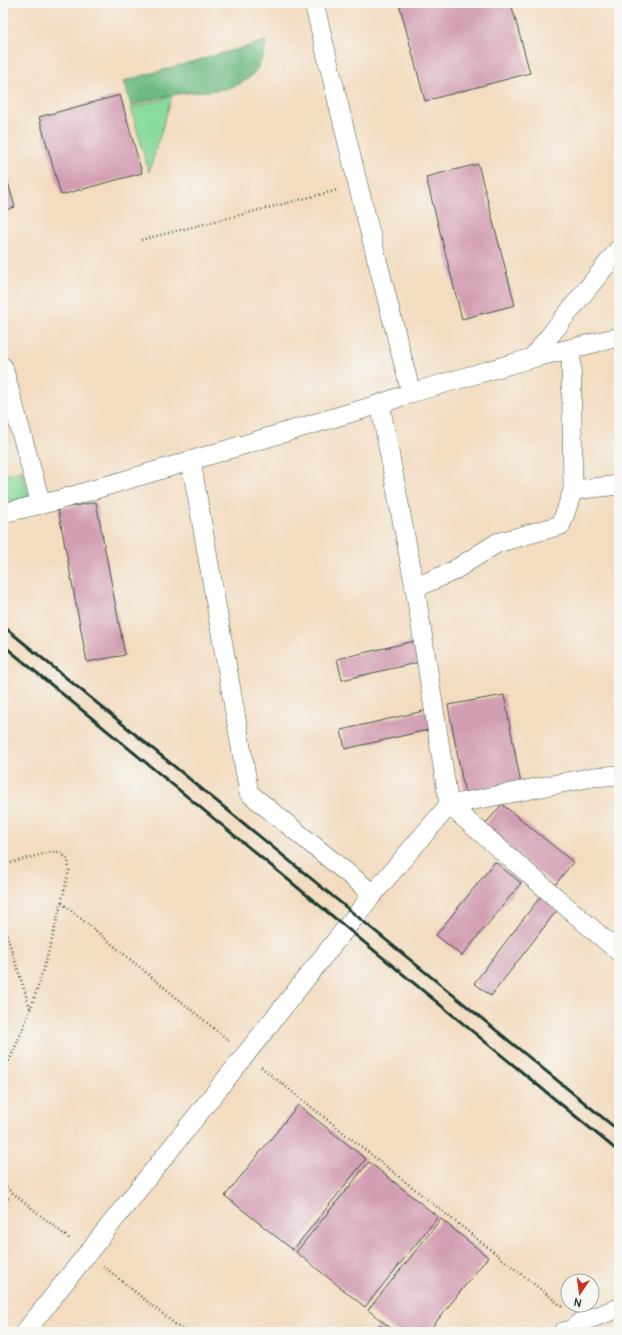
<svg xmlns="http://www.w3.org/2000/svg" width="622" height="1335" font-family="Pangolin,sans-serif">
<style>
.green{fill:#88da9b;stroke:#548c68}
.forest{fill:#6eba83;stroke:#467c5c}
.building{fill:#d29eb2}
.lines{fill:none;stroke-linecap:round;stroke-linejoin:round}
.street-casing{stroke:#3f5549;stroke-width:20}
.path{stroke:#3f5549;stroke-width:2.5;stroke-dasharray:1 3;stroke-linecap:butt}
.street{stroke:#fff;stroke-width:19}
.rail{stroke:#1f3d34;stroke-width:3}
</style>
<rect width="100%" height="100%" fill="#f6f6f2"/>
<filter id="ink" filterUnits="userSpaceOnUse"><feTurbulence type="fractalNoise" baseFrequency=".025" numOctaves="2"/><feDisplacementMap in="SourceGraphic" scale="8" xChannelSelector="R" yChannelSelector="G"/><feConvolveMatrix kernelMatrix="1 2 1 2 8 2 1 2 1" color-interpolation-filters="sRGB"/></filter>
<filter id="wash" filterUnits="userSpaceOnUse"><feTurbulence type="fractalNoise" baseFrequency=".012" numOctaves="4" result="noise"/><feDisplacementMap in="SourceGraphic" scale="16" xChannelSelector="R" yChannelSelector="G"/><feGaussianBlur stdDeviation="0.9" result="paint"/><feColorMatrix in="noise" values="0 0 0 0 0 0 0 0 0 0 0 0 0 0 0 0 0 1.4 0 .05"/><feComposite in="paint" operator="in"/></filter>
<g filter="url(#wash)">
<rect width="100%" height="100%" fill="#f3dcbf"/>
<!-- green -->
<g class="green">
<polygon points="172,96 149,172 131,108"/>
<polygon points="22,471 29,497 3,503 3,476"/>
</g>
<!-- forest -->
<path class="forest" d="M266,41C258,99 215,87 173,95C158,97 144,102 131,106L124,81Z"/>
<g id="blocks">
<!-- building -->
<g class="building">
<polygon points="399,3 511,3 530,73 425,101"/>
<polygon points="120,95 142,173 61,195 39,117"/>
<polygon points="478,164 515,305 462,319 426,177"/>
<polygon points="3,165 15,207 3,211"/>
<polygon points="96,502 125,655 87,662 58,509"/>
<polygon points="415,641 420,662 342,680 337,659"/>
<polygon points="504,695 521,784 465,794 448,705"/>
<polygon points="428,710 432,729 345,749 341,730"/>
<polygon points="502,804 573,862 555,885 483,827"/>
<polygon points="495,862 521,883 462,956 436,935"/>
<polygon points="541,896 558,909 491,996 474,983"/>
<polygon points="298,1105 366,1159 293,1250 225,1196"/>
<polygon points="369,1162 438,1217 365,1307 296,1252"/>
<polygon points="3,1194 8,1198 3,1205"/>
<polygon points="441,1219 488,1257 428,1332 396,1332 368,1310"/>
<polygon points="379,1325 388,1332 374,1332"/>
</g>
</g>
</g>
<g filter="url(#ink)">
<use href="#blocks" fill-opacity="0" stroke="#3f5549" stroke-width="1"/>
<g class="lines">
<!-- street casing -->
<g class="street-casing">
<g id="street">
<polyline points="314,3 358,185 411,393"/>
<polyline points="532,358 619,337"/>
<polyline points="3,367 41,504"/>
<polyline points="191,461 249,793 373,894"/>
<polyline points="573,490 619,485"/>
<polyline points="3,513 59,500 380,404"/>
<polyline points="415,588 453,571 497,543 561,525 573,490 571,349"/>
<polyline points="619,775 593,777 449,805 619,952"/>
<polyline points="25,1332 373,894 449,805 415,588 380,404 411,393 532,358 619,249"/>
<polyline points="563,1332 571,1330 581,1322 619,1308"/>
</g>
</g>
<!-- path -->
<g class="path">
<polyline points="141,240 338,190"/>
<path d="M3,865L50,852H60L68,860L69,870C53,939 35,1010 3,1073"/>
<polyline points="62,903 229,1041"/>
<polyline points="3,923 30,1008"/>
<polyline points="261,1067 564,1308"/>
<polyline points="3,1185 71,1240"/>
<polyline points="103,1266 185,1332"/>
</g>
<!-- street -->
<use href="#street" class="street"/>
<!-- rail -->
<g class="rail">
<polyline points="3,626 619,1131"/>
<polyline points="3,645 619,1152"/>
</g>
</g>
</g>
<!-- margin -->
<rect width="622" height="1335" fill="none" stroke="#f6f6f2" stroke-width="16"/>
<!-- north arrow -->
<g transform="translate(580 1293) rotate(193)"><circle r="19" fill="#f6f6f2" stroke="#a0aca6"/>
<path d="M0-3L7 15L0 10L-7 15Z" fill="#c8321e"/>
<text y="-6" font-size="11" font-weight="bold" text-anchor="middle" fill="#1f3d34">N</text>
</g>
</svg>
